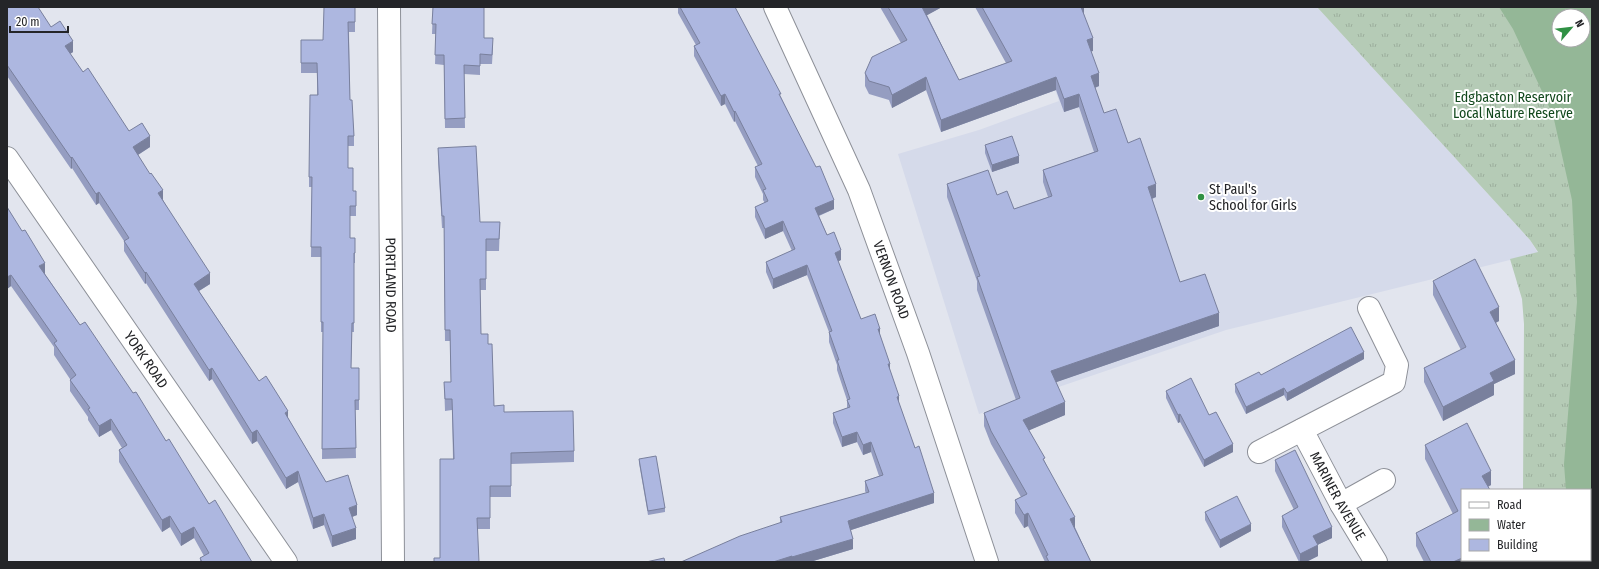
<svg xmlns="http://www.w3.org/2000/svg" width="1599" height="569" font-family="'Fira Sans Condensed',sans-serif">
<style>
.built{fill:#d5daea}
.grass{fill:url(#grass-tufts);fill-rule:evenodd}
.water{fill:#94b797;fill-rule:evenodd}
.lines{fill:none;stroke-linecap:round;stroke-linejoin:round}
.minor-casing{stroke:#8d9098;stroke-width:24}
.major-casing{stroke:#8d9098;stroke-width:24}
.minor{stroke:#fff;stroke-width:22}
.major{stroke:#fff;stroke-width:22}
.wall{fill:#959dc1}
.shaded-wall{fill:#79809d}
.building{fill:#adb7e0;stroke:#79809d}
.poi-dot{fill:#309144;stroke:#fff;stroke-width:1.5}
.labels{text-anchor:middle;stroke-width:4;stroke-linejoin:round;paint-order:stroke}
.park-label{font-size:14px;fill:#12481d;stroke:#fff}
.poi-label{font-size:14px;fill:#242528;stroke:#fff;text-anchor:start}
.street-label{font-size:14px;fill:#242528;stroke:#fff}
</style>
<defs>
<pattern id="grass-tufts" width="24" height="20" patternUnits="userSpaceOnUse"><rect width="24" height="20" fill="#b5cbb6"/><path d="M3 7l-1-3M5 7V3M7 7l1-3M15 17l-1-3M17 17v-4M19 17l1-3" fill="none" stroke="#9cae9c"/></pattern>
</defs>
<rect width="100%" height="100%" fill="#e2e5ee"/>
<!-- built -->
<polygon class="built" points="1026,7 1317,7 1530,240 1538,253 1226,330 979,414 898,154 979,130 1059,101"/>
<!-- grass -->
<path class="grass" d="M1317,7H1592V562H1524V560H1590V490H1523L1524,324L1522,299L1510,259L1538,252L1530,240ZM1559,16H1583V40H1559Z"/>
<!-- water -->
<path class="water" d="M1499,7H1592V550L1590,547V490H1566L1564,464L1577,302L1572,200L1553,115L1513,29ZM1559,16H1583V40H1559Z"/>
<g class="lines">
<!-- minor casing -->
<g class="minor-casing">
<g id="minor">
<path id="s1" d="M775,7L859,190L918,353L987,562"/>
<path id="s2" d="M7,158L286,562"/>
<path id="s3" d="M1302,430L1341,504L1376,562"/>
<polyline points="1259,452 1394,382 1397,365 1369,308"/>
<polyline points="1341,504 1384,480"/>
</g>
</g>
<!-- major casing -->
<g class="major-casing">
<g id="major">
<path id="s4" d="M389,7L393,562"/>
</g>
</g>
<!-- minor -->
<use href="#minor" class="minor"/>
<!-- major -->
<use href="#major" class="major"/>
</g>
<!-- wall -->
<g class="wall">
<polygon points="7,7 51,27 73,52 70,54 83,72 129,131 150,147 138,155 210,284 199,291 259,381 288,418 326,482 357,515 352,517 356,539 332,547 324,525 313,529 298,482 286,489 257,441 252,444 212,379 209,381 146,283 145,284 124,251 124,241 99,203 96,205 72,168 71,169 7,76"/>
<polygon points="355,7 355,32 349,32 350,100 354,136 354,146 348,146 348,168 353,191 356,191 356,216 350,216 350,238 355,238 355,263 354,263 354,332 352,332 351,368 359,368 359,410 355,410 356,458 322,459 323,332 321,332 321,257 311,257 312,187 309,187 309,177 317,95 317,73 301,73 301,40 323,40"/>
<polygon points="433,7 484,38 493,47 492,64 480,64 480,75 464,74 465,128 445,128 444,65 435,64 436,34 432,34"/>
<polygon points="678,7 735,7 781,97 834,209 819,216 827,235 841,260 838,261 861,319 880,336 899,403 934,503 851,530 853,549 810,562 681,562 780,523 780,517 866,493 865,491 865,481 879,476 871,452 863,455 857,442 842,447 833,423 833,413 847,408 847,400 837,370 837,365 829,342 829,332 807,275 773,289 766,272 766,262 792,251 783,231 765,239 755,217 755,207 765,203 763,200 763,194 755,177 755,167 758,166 735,121 734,122 725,104 721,106 694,56 694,46 696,45 678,13"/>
<polygon points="880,7 942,7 927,15 959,80 1006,63 975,7 1084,7 1084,14 1093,51 1091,51 1099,86 1095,88 1104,113 1128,143 1156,197 1152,199 1180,282 1219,326 1056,382 1065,415 1029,430 1045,462 1091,562 1045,562 1028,526 1024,528 1015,513 1015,500 1021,497 991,444 984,426 984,413 1016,400 977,290 977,281 947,197 947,184 997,195 1014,209 1048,197 1043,182 1043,170 1094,152 1079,107 1064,112 1056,90 941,132 926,90 892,108 889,100 869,94 865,86 865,73 901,43"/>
<polygon points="985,145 1019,163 992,172 985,153"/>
<polygon points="438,148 480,222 500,222 499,251 486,251 486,290 480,290 481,334 488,344 494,406 504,412 574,451 574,462 511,464 511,497 490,497 490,529 478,529 440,558 453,459 452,410 445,411 444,382 451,382 450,341 445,341 444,228 442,228 438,160"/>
<polygon points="7,207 45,274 80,325 166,441 209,504 252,562 200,562 200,558 204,556 194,538 181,546 170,527 162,532 119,462 119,450 122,448 111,430 99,437 88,420 88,417 70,391 70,379 54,355 54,347 11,286 7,289"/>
<polygon points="1433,281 1499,321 1496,323 1515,374 1494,384 1494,395 1443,421 1424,382 1424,368 1461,350 1433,295"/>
<polygon points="1364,359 1287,401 1284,395 1246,414 1235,392 1235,384 1261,375"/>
<polygon points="1166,391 1209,415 1233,452 1204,467 1180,422 1178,423 1166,398"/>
<polygon points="1425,445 1491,485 1488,487 1462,560 1484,560 1480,562 1424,562 1416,546 1416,533 1453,514 1425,459"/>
<polygon points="639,459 665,508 665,512 648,515 639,463"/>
<polygon points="1275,460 1332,538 1317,545 1318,556 1306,562 1299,562 1282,527 1282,516 1294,510 1275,471"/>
<polygon points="1205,512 1251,531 1220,548 1205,520"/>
</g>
<!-- shaded-wall -->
<g class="shaded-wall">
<polygon points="922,7 942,7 922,18"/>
<polygon points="1079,7 1084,7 1084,14"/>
<polygon points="1093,38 1093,51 1087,53 1087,40"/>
<polygon points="73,41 73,52 65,57 65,46"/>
<polygon points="1099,73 1099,86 1091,89 1091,76"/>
<polygon points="926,77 926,90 892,108 892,95"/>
<polygon points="1056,77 1056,90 941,132 941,120"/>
<polygon points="725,94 725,104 721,106 721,96"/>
<polygon points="1079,94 1079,107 1064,112 1064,99"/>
<polygon points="735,111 735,121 734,122 734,112"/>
<polygon points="150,136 150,147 133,158 133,147"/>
<polygon points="1019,156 1019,163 992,172 992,165"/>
<polygon points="72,157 72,168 71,169 71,158"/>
<polygon points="1156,184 1156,197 1148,200 1148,187"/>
<polygon points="163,190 163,201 158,193"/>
<polygon points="99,192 99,203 96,205 96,194"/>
<polygon points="834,200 834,209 815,217 815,208"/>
<polygon points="783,221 783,231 765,239 765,229"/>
<polygon points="841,250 841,260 835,263 835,253"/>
<polygon points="45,263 45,275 39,266"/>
<polygon points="807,265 807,275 773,289 773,279"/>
<polygon points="146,272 146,283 145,284 145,273"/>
<polygon points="210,273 210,284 194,294 194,284"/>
<polygon points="11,275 11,286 7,289 7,277"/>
<polygon points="1499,307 1499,321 1490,325 1490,312"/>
<polygon points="1219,313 1219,326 1051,384 1051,371"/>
<polygon points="878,329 880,329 880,339"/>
<polygon points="1364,352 1364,359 1287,401 1287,393"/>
<polygon points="1515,360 1515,374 1494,384 1494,395 1443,421 1443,407 1490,373"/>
<polygon points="888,364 890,364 890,373"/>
<polygon points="212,368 212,379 209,381 209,370"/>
<polygon points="1284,388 1284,395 1246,414 1246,407"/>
<polygon points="899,396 899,406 897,397"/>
<polygon points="1065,402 1065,415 1023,433 1023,420"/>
<polygon points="288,411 288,421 285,413"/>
<polygon points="1180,414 1180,422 1178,423 1178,415"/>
<polygon points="111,419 111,430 99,437 99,426"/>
<polygon points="257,430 257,441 252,444 252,433"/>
<polygon points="857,432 857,442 842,447 842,437"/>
<polygon points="871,442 871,452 863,455 863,445"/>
<polygon points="1233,444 1233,452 1204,467 1204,460"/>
<polygon points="298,471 298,482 286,489 286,478"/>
<polygon points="1491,471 1491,485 1482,489 1482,476"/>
<polygon points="934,493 934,503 848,531 848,521"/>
<polygon points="357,505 357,515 349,518 349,508"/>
<polygon points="1028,513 1028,526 1024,528 1024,515"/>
<polygon points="324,514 324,525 313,529 313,518"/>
<polygon points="170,516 170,527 162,532 162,520"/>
<polygon points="1075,517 1075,529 1070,519"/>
<polygon points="1251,524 1251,531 1220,548 1220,540"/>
<polygon points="194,527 194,538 181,546 181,534"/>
<polygon points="1332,527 1332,538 1313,547 1313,536"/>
<polygon points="356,528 356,539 332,547 332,536"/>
<polygon points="853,539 853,549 810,562 792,562 792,557"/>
<polygon points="1318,545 1318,556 1306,562 1300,562 1300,554"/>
<polygon points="792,556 792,562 773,562"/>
<polygon points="1462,558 1462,560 1484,560 1480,562 1453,562"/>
</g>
<!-- building -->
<g class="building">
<polygon points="7,7 38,7 51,27 60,21 73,41 65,46 83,72 88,68 129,131 142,123 150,136 133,147 150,174 151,173 163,190 158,193 210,273 194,284 259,381 266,376 288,411 285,413 326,482 348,475 357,505 349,508 356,528 332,536 324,514 313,518 298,471 286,478 257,430 252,433 212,368 209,370 146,272 145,273 124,241 129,238 99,192 96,194 72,157 71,158 7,65"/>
<polygon points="324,7 355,7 355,22 348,22 350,100 352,100 354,136 348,136 348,168 353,168 353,191 356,191 356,206 350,206 350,238 355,238 355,253 354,253 354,323 352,323 351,368 359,368 359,400 355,400 356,448 322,449 323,322 321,322 321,247 311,247 312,177 309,177 310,95 318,95 317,63 301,63 301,40 323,40"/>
<polygon points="433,7 484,7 484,38 493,38 492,55 480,54 480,66 464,65 465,118 445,119 444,55 435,55 436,24 432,24"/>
<polygon points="680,7 735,7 781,94 779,94 816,167 820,166 834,200 815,208 827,235 834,232 841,250 835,253 861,319 875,314 880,329 878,329 890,364 888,364 899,396 897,397 915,448 919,446 934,493 848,521 853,539 792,557 792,556 773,562 681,562 740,536 782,522 780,517 869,492 865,481 883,475 871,442 863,445 857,432 842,437 833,413 850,407 847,400 850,399 837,360 839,360 829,332 832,331 807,265 773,279 766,262 795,249 783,221 765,229 755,207 768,201 763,190 766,189 755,167 762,164 735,111 734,112 725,94 721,96 694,46 700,43"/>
<polygon points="888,7 922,7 959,80 1012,61 982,7 1081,7 1093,38 1087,40 1099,73 1091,76 1104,113 1116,109 1128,143 1140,138 1156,184 1148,187 1180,282 1205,274 1219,313 1051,371 1065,402 1023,420 1045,458 1043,459 1075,517 1070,519 1091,562 1049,562 1046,556 1048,555 1028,513 1024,515 1015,500 1027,494 991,431 984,413 1020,398 977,277 980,276 947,184 988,170 997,195 1007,191 1014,209 1052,196 1043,170 1098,151 1079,94 1064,99 1056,77 941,120 926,77 892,95 889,87 869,81 865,73 872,57 907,40"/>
<polygon points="1012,136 1019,156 992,165 985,145"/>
<polygon points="476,146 480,222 500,222 499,239 486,239 486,279 480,279 481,334 488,334 488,344 492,344 494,406 504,405 504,412 573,411 574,451 511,453 511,486 490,486 490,518 477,518 479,562 434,562 434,558 440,558 440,459 454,459 452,399 445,399 444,382 451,382 450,330 445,330 444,216 442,216 438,148"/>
<polygon points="7,207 22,231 25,230 45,263 39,266 80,325 85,322 133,393 136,392 166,441 169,439 209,504 215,500 252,562 202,562 200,558 209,553 194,527 181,534 170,516 162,520 119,450 127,445 111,419 99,426 88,409 90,408 70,380 76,375 54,343 57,341 11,275 7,277"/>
<polygon points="1475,259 1499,307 1490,312 1515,360 1490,373 1494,381 1443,407 1424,368 1466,347 1433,281"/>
<polygon points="1351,327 1364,352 1287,393 1284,388 1246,407 1235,384 1259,372 1261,375"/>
<polygon points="1191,378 1209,415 1216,412 1233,444 1204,460 1180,414 1178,415 1166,391"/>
<polygon points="1467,423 1491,471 1482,476 1490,490 1462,490 1462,558 1453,562 1431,562 1416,533 1458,511 1425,445"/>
<polygon points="1295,450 1332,527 1313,536 1318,545 1300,554 1282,516 1298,507 1275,460"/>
<polygon points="656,456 665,508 648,511 639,459"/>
<polygon points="1237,496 1251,524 1220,540 1205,512"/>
<polygon points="664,558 665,562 646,562"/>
<rect x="1528" y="560" width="26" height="2"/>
</g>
<!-- markers -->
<circle class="poi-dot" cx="1201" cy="197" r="4"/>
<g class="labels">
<!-- park labels -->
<g class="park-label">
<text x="1513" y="102">Edgbaston Reservoir<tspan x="1513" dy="16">Local Nature Reserve</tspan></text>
</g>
<!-- poi labels -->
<g class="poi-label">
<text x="1209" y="194">St Paul's<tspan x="1209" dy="16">School for Girls</tspan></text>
</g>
<!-- street labels -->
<g class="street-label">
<text dy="5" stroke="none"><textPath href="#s1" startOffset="297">VERNON ROAD</textPath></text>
<text dy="5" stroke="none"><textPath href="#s4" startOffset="278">PORTLAND ROAD</textPath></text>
<text dy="5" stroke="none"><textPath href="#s2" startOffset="245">YORK ROAD</textPath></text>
<text dy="5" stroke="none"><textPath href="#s3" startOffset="75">MARINER AVENUE</textPath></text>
</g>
</g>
<!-- border -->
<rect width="1599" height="569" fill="none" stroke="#242528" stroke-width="16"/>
<!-- legend -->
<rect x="1461" y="489" width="130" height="72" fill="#ffffff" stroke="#a7a8a9"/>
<rect x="1469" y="502" width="20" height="6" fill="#ffffff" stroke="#a7a8a9"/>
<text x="1497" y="509" font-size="12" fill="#242528">Road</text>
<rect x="1469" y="519" width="20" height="12" fill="#94b797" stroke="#a7a8a9"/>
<text x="1497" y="529" font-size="12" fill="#242528">Water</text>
<rect x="1469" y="539" width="20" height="12" fill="#adb7e0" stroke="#a7a8a9"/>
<text x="1497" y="549" font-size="12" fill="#242528">Building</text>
<!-- north arrow -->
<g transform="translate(1571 28) rotate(62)"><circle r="19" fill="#ffffff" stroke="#a7a8a9"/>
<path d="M0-3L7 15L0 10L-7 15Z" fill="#309144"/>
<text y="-6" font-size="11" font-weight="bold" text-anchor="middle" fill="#242528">N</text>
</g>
<!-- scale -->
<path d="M10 26v6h58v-6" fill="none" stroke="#242528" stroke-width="2"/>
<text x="16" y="26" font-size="12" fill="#242528" stroke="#ffffff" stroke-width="3" paint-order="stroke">20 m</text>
</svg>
